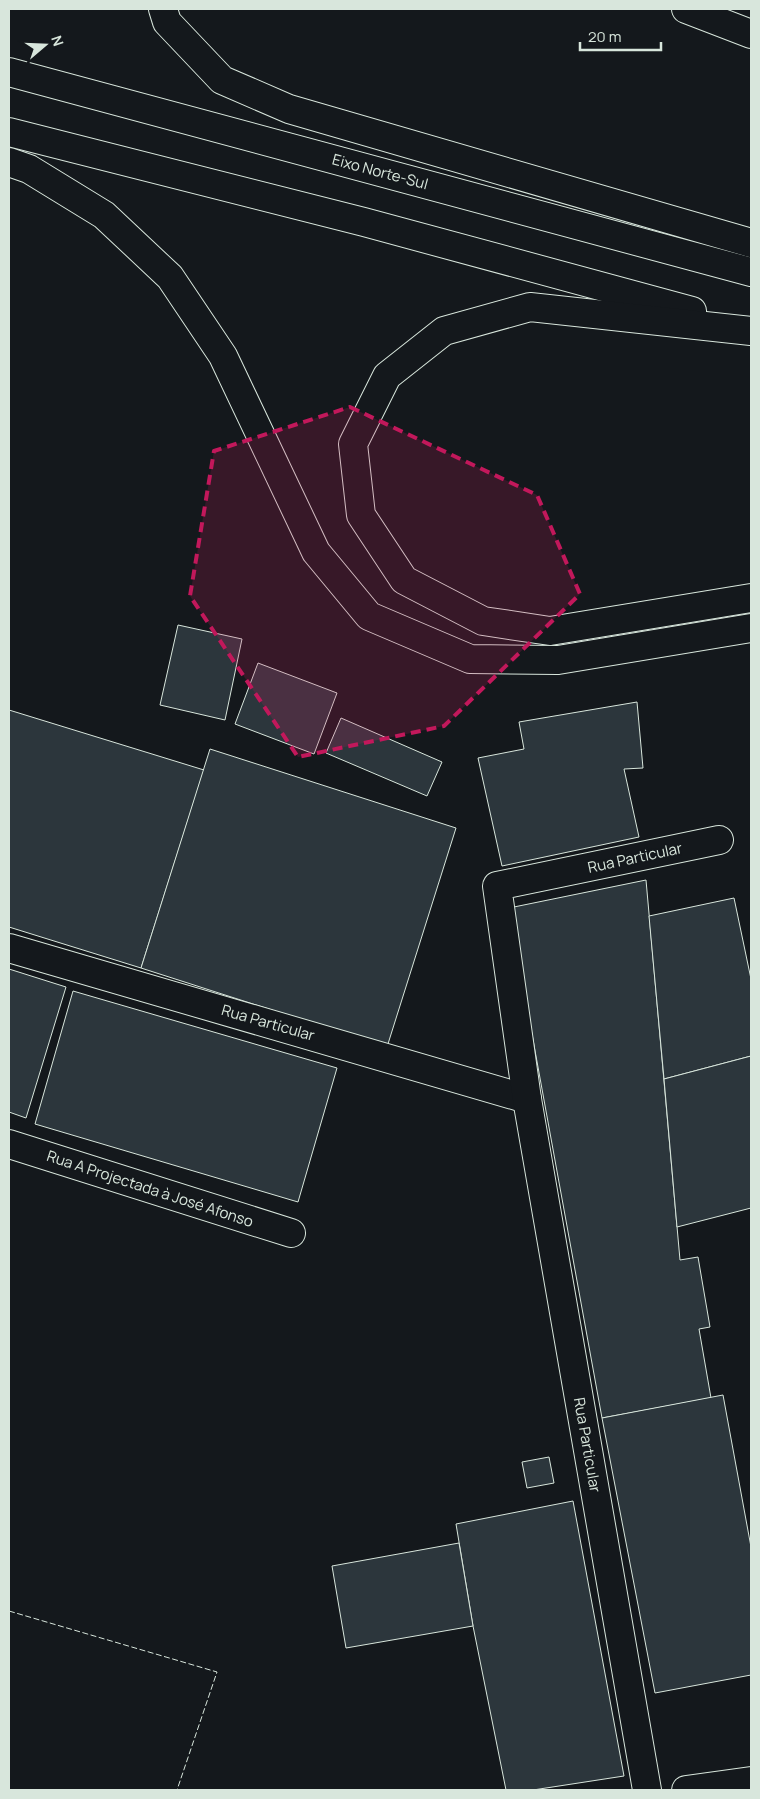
<svg xmlns="http://www.w3.org/2000/svg" width="760" height="1799" font-family="Manrope,sans-serif">
<style>
.building{fill:#2c363c;stroke:#d8e6dc}
.lines{fill:none;stroke-linecap:round;stroke-linejoin:round}
.minor-casing{stroke:#d8e6dc;stroke-width:30}
.highway-casing{stroke:#d8e6dc;stroke-width:30}
.minor{stroke:#14181c;stroke-width:28}
.highway{stroke:#14181c;stroke-width:28}
.fence{stroke:#d8e6dc;stroke-width:1;stroke-dasharray:6 2.5;stroke-linecap:butt}
.marked{fill:#c2185b;fill-opacity:0.2;stroke:#c2185b;stroke-width:4;stroke-dasharray:10 6;stroke-linejoin:round}
.labels{text-anchor:middle;stroke-width:4;stroke-linejoin:round;paint-order:stroke}
.street-label{font-size:15px;fill:#d8e6dc;stroke:#14181c}
</style>
<rect width="100%" height="100%" fill="#14181c"/>
<!-- building -->
<g class="building">
<polygon points="178,625 242,639 225,720 160,705"/>
<polygon points="258,663 337,693 314,754 235,724"/>
<polygon points="637,702 643,768 624,769 639,837 502,866 478,758 524,749 519,722"/>
<polygon points="9,710 204,770 141,968 9,927"/>
<polygon points="341,718 442,762 427,796 326,753"/>
<polygon points="210,749 456,828 387,1047 141,968"/>
<polygon points="646,880 680,1260 698,1257 710,1327 699,1329 711,1398 602,1418 509,908"/>
<polygon points="734,898 751,979 751,1056 664,1079 649,916"/>
<polygon points="9,969 66,987 26,1118 9,1112"/>
<polygon points="73,991 337,1068 298,1202 35,1124"/>
<polygon points="751,1056 751,1208 677,1227 664,1079"/>
<polygon points="723,1395 751,1547 751,1675 655,1693 602,1418"/>
<polygon points="549,1457 554,1483 527,1488 522,1462"/>
<polygon points="573,1501 624,1776 533,1790 506,1790 473,1626 456,1524"/>
<polygon points="459,1543 473,1626 346,1648 332,1566"/>
</g>
<g class="lines">
<!-- minor casing -->
<g class="minor-casing">
<g id="minor">
<polyline points="9,948 527,1099"/>
<polyline points="9,1144 291,1233"/>
<polyline points="647,1790 527,1099 497,886 719,840"/>
<polyline points="686,1790 751,1781"/>
</g>
</g>
<!-- highway casing -->
<g class="highway-casing">
<g id="highway">
<polyline points="163,9 167,22 222,80 289,109 751,243"/>
<polyline points="686,9 751,34"/>
<polyline points="9,72 751,272"/>
<polyline points="9,132 364,222 692,311"/>
<polyline points="9,162 29,169 104,215 170,277 223,356 316,552 369,616 470,659 558,660 751,628"/>
<polyline points="751,331 530,307 444,331 387,376 353,444 361,515 404,580 483,621 550,631 751,598"/>
</g>
</g>
<!-- minor -->
<use href="#minor" class="minor"/>
<!-- highway -->
<use href="#highway" class="highway"/>
<!-- fence -->
<polyline class="fence" points="9,1611 217,1672 177,1790"/>
</g>
<!-- marked area -->
<path class="marked" d="M350,407L537,495L580,594L444,726L298,757L190,596L214,451Z"/>
<g class="labels">
<!-- street labels -->
<g class="street-label">
<text transform="translate(380 172) rotate(15)" y="5">Eixo Norte-Sul</text>
<text transform="translate(635 858) rotate(-12)" y="5">Rua Particular</text>
<text transform="translate(268 1023) rotate(16)" y="5">Rua Particular</text>
<text transform="translate(150 1189) rotate(18)" y="5">Rua A Projectada à José Afonso</text>
<text transform="translate(587 1445) rotate(80)" y="5">Rua Particular</text>
</g>
</g>
<!-- border -->
<rect width="760" height="1799" fill="none" stroke="#d8e6dc" stroke-width="20"/>
<!-- north arrow -->
<g transform="translate(45 45) rotate(71)" stroke="#14181c" stroke-width="4" paint-order="stroke">
<path d="M0-4L9 19L0 12L-9 19Z" fill="#d8e6dc"/>
<text y="-8" font-size="14" font-weight="bold" text-anchor="middle" fill="#d8e6dc">N</text>
</g>
<!-- scale -->
<path d="M580 42v8h81v-8" fill="none" stroke="#d8e6dc" stroke-width="2.5"/>
<text x="588" y="42" font-size="15" fill="#d8e6dc" stroke="#14181c" stroke-width="4" paint-order="stroke">20 m</text>
</svg>
